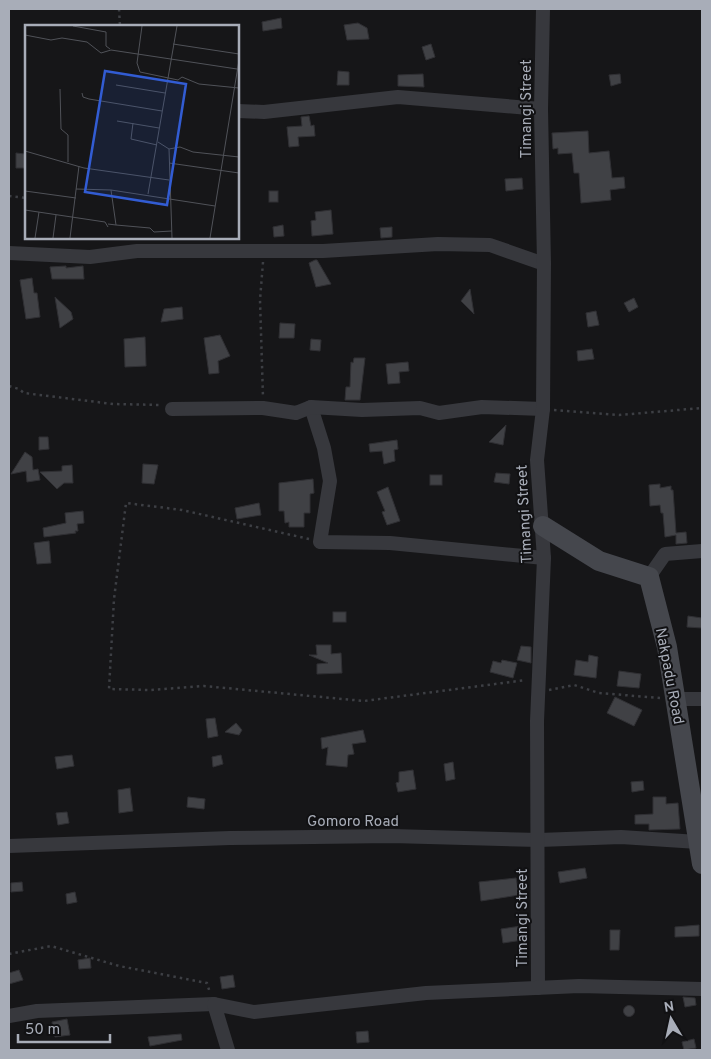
<svg xmlns="http://www.w3.org/2000/svg" width="711" height="1059" font-family="Overpass,sans-serif">
<style>
.building{fill:#404145;stroke:#303034}
.lines{fill:none;stroke-linecap:round;stroke-linejoin:round}
.path{stroke:#3d3f44;stroke-width:2.5;stroke-dasharray:2.5 4;stroke-linecap:butt}
.street{stroke:#37383d;stroke-width:14}
.secondary{stroke:#45474d;stroke-width:20}
.labels{text-anchor:middle;stroke-width:4;stroke-linejoin:round;paint-order:stroke}
.street-label{font-size:15px;fill:#a8adb8;stroke:#111113}
.inset-road{fill:none;stroke:#505258;stroke-width:1}
.view{fill:#325cd3;fill-opacity:0.15;stroke:#325cd3;stroke-width:2.5}
.inset-edge{fill:none;stroke:#a8adb8;stroke-width:2.5}
</style>
<rect width="100%" height="100%" fill="#161618"/>
<!-- building -->
<g class="building">
<polygon points="281,18 282,28 263,31 262,22"/>
<polygon points="358,23 367,28 369,39 347,40 344,25"/>
<polygon points="431,44 435,57 426,60 422,47"/>
<polygon points="338,71 349,72 349,85 337,85"/>
<polygon points="423,74 424,87 398,86 398,75"/>
<polygon points="620,74 621,83 611,86 609,75"/>
<polygon points="309,116 311,126 314,125 315,136 298,137 299,146 289,147 287,127 302,126 301,117"/>
<polygon points="588,131 589,153 609,151 612,178 624,177 625,188 610,190 611,200 581,203 579,173 574,173 572,153 558,154 558,148 553,149 552,133"/>
<polygon points="16,153 25,154 25,168 16,168"/>
<polygon points="522,178 523,189 506,191 505,179"/>
<rect x="269" y="191" width="9" height="11"/>
<polygon points="331,210 333,234 312,236 311,221 316,220 315,212"/>
<polygon points="283,225 284,236 274,237 273,227"/>
<polygon points="392,227 392,237 381,238 380,228"/>
<polygon points="315,260 317,260 331,284 316,287 309,263"/>
<polygon points="66,266 66,268 83,266 84,279 52,279 50,267"/>
<polygon points="32,278 34,293 37,293 40,317 26,319 20,280"/>
<polygon points="470,289 474,314 461,301"/>
<polygon points="55,297 71,312 73,319 60,328"/>
<polygon points="634,298 638,307 629,312 624,303"/>
<polygon points="182,307 183,319 161,322 164,309"/>
<polygon points="596,311 599,325 588,327 586,313"/>
<polygon points="280,323 295,324 294,338 279,338"/>
<polygon points="220,335 230,356 218,361 219,373 209,374 204,338"/>
<polygon points="145,337 146,366 125,367 124,339"/>
<polygon points="311,339 321,340 320,351 310,350"/>
<polygon points="592,349 594,359 578,361 577,351"/>
<polygon points="354,358 365,358 360,400 345,400 346,387 350,387 351,362 353,363"/>
<polygon points="408,362 409,371 399,372 400,383 388,384 386,364"/>
<polygon points="506,425 503,445 489,442"/>
<polygon points="39,437 48,437 49,449 39,450"/>
<polygon points="397,440 398,449 394,450 395,461 384,464 382,451 370,452 369,444"/>
<polygon points="25,452 32,457 33,470 38,469 40,480 27,482 26,471 11,474"/>
<polygon points="143,464 158,465 154,484 142,483"/>
<polygon points="72,465 73,483 64,483 57,489 40,472 62,471 62,466"/>
<polygon points="496,473 510,474 509,484 494,482"/>
<rect x="430" y="475" width="12" height="10"/>
<polygon points="313,479 314,493 310,494 310,513 304,513 304,527 289,527 289,522 285,523 284,511 279,511 279,483"/>
<polygon points="660,484 660,488 671,486 671,490 673,490 676,533 686,532 687,543 676,544 676,535 665,537 663,513 661,513 660,505 650,506 649,485"/>
<polygon points="388,487 400,521 387,525 382,512 385,511 377,492"/>
<polygon points="259,503 261,515 237,519 235,508"/>
<polygon points="83,511 84,523 77,524 78,531 75,531 76,533 44,537 43,528 66,523 65,513"/>
<polygon points="49,541 51,563 37,564 34,543"/>
<rect x="333" y="612" width="13" height="10"/>
<polygon points="688,616 702,618 702,628 687,627"/>
<polygon points="316,645 331,645 331,654 341,653 342,673 317,674 317,664 328,663 309,655 317,655"/>
<polygon points="521,646 531,647 531,663 517,660"/>
<polygon points="589,655 598,657 596,678 574,675 576,660 588,662"/>
<polygon points="502,660 517,663 513,678 490,672 493,661 501,663"/>
<polygon points="619,671 641,674 639,688 617,686"/>
<polygon points="615,697 642,710 634,726 607,713"/>
<polygon points="215,718 218,736 208,738 206,719"/>
<polygon points="236,723 242,730 239,735 225,732"/>
<polygon points="363,730 366,742 352,744 354,754 348,755 347,767 326,765 328,747 322,749 321,738"/>
<polygon points="72,755 74,766 57,769 55,757"/>
<polygon points="221,755 223,764 213,767 212,757"/>
<polygon points="453,762 455,779 446,781 444,764"/>
<polygon points="413,770 416,789 398,792 396,783 399,782 399,772"/>
<polygon points="643,781 644,790 632,792 631,782"/>
<polygon points="130,788 133,811 119,813 118,790"/>
<polygon points="188,797 205,799 204,809 187,807"/>
<polygon points="653,797 666,797 666,804 678,803 680,829 649,830 649,824 635,824 635,815 653,814"/>
<polygon points="67,812 69,823 58,825 56,813"/>
<polygon points="585,868 587,878 560,883 558,872"/>
<polygon points="516,878 519,895 481,901 479,882"/>
<polygon points="22,882 23,891 11,892 11,883"/>
<polygon points="75,892 77,902 67,904 66,894"/>
<polygon points="699,925 699,936 675,937 675,927"/>
<polygon points="521,926 523,940 503,943 501,929"/>
<polygon points="610,930 620,930 619,950 610,950"/>
<polygon points="90,958 91,968 79,969 78,960"/>
<polygon points="19,970 23,980 9,984 9,973"/>
<polygon points="233,975 235,987 222,989 220,977"/>
<polygon points="683,997 695,998 696,1005 685,1007"/>
<circle cx="629" cy="1011" r="5.5"/>
<polygon points="67,1019 70,1035 55,1037 52,1022"/>
<polygon points="368,1031 369,1042 357,1043 356,1032"/>
<polygon points="181,1034 182,1040 150,1046 148,1037"/>
<polygon points="694,1039 696,1048 684,1050 682,1042"/>
</g>
<g class="lines">
<!-- path -->
<g class="path">
<polyline points="119,9 120,26"/>
<polyline points="9,196 26,198"/>
<polyline points="263,262 260,300 263,397"/>
<polyline points="9,386 19,389 24,393 113,404 162,405"/>
<polyline points="554,410 619,415 702,408"/>
<polyline points="309,539 182,510 126,503 114,599 109,689 150,690 204,686 364,701 526,680"/>
<polyline points="549,690 574,685 599,693 660,698"/>
<polyline points="9,954 51,946 119,966 207,983 210,993"/>
</g>
<!-- street -->
<g class="street">
<polyline points="238,111 264,112 398,97 541,109"/>
<polyline points="9,253 90,257 137,251 323,251 438,244 490,245 544,264"/>
<polyline points="311,407 324,448 330,481 320,542 390,543 544,558"/>
<polyline points="172,409 263,408 296,413 311,407 362,410 420,408 439,413 482,407 543,409"/>
<polyline points="649,577 665,554 702,551"/>
<polyline points="676,699 702,699"/>
<polyline points="9,846 230,838 392,836 539,840 621,837 698,842"/>
<polyline points="538,988 537,721 544,558 537,460 543,409 544,264 541,109 543,9"/>
<polyline points="9,1016 37,1011 214,1004"/>
<polyline points="228,1050 214,1004 254,1012 426,993 579,986 702,989"/>
</g>
<!-- secondary -->
<polyline class="secondary" points="543,526 599,561 649,577 667,647 702,864"/>
</g>
<g class="labels">
<!-- street labels -->
<g class="street-label">
<text transform="translate(526 109) rotate(-90)" y="5">Timangi Street</text>
<text transform="translate(524 514) rotate(-93)" y="5">Timangi Street</text>
<text transform="translate(670 676) rotate(79)" y="5">Nakpadu Road</text>
<text x="353" y="826">Gomoro Road</text>
<text transform="translate(522 918) rotate(-90)" y="5">Timangi Street</text>
</g>
</g>
<!-- overview -->
<g transform="translate(25 25)">
<rect width="214" height="214" fill="#161618"/>
<path class="inset-road" d="M48,1L81,7V21L85,24M117,1L112,38L115,47L153,55L157,52L174,59L214,63M0,10L26,15L37,13L62,17L76,28L86,25L212,44M148,19L214,29M91,60L140,68M35,64L36,104L43,110V137M57,68L58,72L64,74L137,86M92,96L134,103M108,98L106,114L132,120M133,117L144,124L147,213M144,124L155,122L168,127L214,132M0,126L59,143L144,155M144,138L214,148M51,164L86,165M0,166L51,173M123,169L152,1M0,185L80,197L83,202M83,199L91,200L86,165L190,181M91,200L125,203L129,207L147,206M10,213L14,187M28,213L31,190M45,213L54,141M185,213L214,35"/>
<path class="view" d="M80,46L161,59L142,180L60,167Z"/>
<rect width="214" height="214" class="inset-edge"/>
</g>
<!-- border -->
<rect width="711" height="1059" fill="none" stroke="#a8adb8" stroke-width="20"/>
<!-- north arrow -->
<g transform="translate(671 1019) rotate(351)" stroke="#111113" stroke-width="4" paint-order="stroke">
<path d="M0-4L9 19L0 12L-9 19Z" fill="#a8adb8"/>
<text y="-8" font-size="14" font-weight="bold" text-anchor="middle" fill="#a8adb8">N</text>
</g>
<!-- scale -->
<path d="M18 1034v8h92v-8" fill="none" stroke="#a8adb8" stroke-width="2.5"/>
<text x="25" y="1034" font-size="15" fill="#a8adb8" stroke="#111113" stroke-width="4" paint-order="stroke">50 m</text>
</svg>
